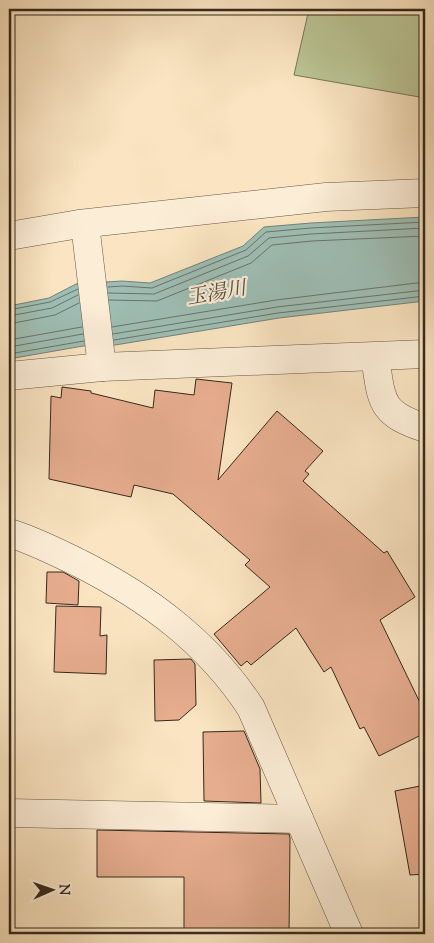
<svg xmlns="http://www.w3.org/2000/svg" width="434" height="943" font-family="'Sorts Mill Goudy','Noto Serif JP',serif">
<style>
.green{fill:#bbc595;stroke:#787758}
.water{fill:#9ebeb5;stroke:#748278}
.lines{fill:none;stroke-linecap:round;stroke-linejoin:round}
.shore{stroke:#6a7468;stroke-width:1}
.building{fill:#e6ad8f;stroke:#36291c}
.street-casing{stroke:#675845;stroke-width:29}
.street{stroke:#fcedd7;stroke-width:28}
.labels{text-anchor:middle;stroke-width:4.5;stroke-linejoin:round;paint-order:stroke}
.water-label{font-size:20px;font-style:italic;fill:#504e42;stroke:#fcedd7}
</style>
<rect width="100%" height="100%" fill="#fae4c1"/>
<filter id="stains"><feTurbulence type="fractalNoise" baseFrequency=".004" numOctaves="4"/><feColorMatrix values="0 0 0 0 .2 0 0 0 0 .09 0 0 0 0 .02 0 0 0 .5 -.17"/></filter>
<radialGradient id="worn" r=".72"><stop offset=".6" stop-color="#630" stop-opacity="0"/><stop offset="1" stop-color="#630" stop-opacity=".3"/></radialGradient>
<!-- green -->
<polygon class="green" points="309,9 425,9 425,98 294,75"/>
<!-- water -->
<polygon class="water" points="425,217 425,301 279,318 103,347 83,346 9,359 9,306 49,298 76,284 122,281 150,283 243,246 264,227 311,223"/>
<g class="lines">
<!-- shore -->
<g class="shore">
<polyline points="108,287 122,286 152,288 246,250 266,232 311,228 425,222"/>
<polyline points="108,293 154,294 248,256 269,238 311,234 425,228"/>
<polyline points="109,300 157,301 251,263 272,245 312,241 425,236"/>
<polyline points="9,310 50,302 78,289"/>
<polyline points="9,316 52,308 78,295"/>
<polyline points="9,324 55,315 79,303"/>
<polyline points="112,327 276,300 425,282"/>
<polyline points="113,334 277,307 425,290"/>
<polyline points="9,340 82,327"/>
<polyline points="114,340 278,313 425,296"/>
<polyline points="9,347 83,334"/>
<polyline points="9,354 84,341"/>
</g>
</g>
<!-- building -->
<g class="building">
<polygon points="196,379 232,383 218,480 277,411 323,451 305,471 309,474 303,481 384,553 387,551 415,597 380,620 425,713 425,733 379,756 364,727 360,729 331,667 324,672 296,628 251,665 247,661 241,666 214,634 270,587 245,565 250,560 173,494 134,485 131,497 49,479 51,396 61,398 62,387 91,391 91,393 153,408 155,390 194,395"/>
<polygon points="47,572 63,572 79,581 78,605 46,603"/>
<polygon points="56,606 101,607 100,636 107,635 106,674 54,672"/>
<polygon points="191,659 195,664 196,705 179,720 155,721 154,660"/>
<polygon points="244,731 260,769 261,803 204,801 203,732"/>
<polygon points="425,785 425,874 410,875 395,791"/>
<polygon points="97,830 289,834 290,838 289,934 184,934 184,877 97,877"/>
</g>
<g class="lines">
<!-- street casing -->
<g class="street-casing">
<g id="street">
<polyline points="85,224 102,367"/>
<polyline points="9,236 79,224 326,197 425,193"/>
<path d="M375,357C382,401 379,413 425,428"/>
<polyline points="9,376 102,367 425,354"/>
<path d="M9,533C33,540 56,552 79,563C148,598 208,642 251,708L349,934"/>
<polyline points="9,813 299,819"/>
</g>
</g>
<!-- street -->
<use href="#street" class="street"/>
</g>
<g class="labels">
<!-- water labels -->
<g class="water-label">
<text transform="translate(216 292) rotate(-10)" y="7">玉湯川</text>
</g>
</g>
<!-- margin -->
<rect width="434" height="943" fill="none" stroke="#fae4c1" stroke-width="30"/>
<rect x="10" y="10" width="414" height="923" fill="none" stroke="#36291c" stroke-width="2.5"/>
<rect x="15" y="15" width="404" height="913" fill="none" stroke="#36291c"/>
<!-- north arrow -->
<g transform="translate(52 890) rotate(88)" stroke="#fcedd7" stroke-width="4" paint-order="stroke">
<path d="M0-4L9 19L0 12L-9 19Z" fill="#36291c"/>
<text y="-8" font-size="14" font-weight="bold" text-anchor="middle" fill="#36291c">N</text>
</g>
<rect width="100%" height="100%" filter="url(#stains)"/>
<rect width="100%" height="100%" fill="url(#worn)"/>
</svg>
